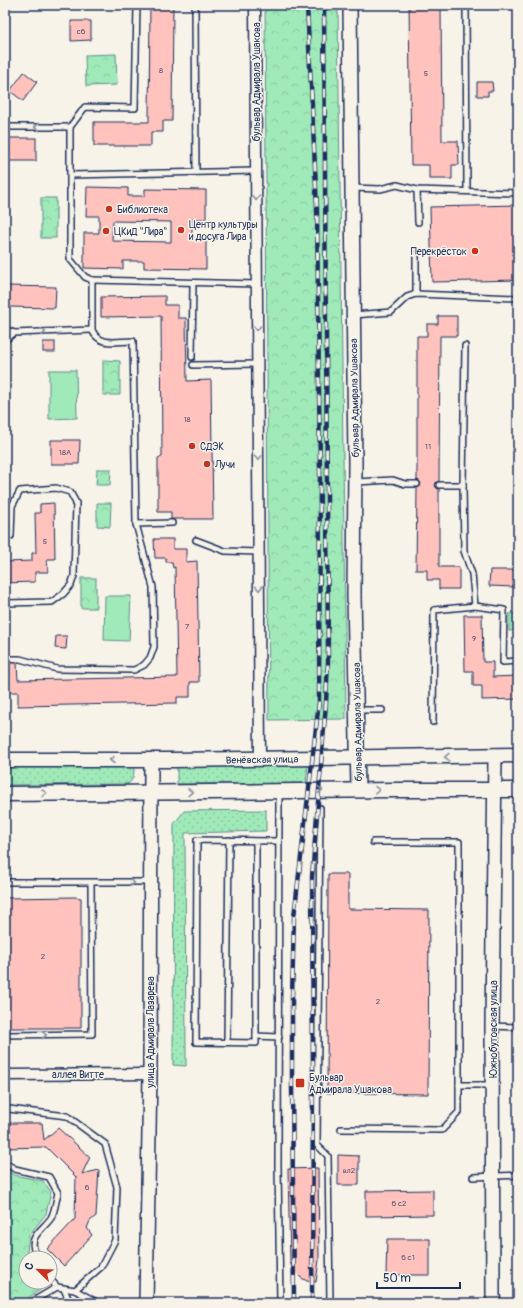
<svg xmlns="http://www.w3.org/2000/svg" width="523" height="1308" font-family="Pangolin,sans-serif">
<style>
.grass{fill:url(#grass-dots);stroke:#5e8c8c}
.forest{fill:url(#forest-crowns);stroke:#5e8c8c}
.pitch{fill:#a0eab9;stroke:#5e8c8c}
.building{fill:#ffc2bd;stroke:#1b2f5e;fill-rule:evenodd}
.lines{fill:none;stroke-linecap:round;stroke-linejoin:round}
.service-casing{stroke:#1b2f5e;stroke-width:8}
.minor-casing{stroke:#1b2f5e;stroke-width:13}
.tertiary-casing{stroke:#1b2f5e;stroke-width:16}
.secondary-casing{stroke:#1b2f5e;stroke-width:17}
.service{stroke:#f7f3e8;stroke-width:5}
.minor{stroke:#f7f3e8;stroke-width:10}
.tertiary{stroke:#f7f3e8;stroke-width:13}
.secondary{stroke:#f7f3e8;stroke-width:14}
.rail-casing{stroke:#1b2f5e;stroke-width:4.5}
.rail{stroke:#f7f3e8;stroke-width:3;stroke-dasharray:9;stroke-linecap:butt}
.oneway{stroke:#8991a3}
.poi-dot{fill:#c8321e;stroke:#f7f3e8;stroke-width:1.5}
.labels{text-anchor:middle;stroke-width:3;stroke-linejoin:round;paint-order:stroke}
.number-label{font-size:8px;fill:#545476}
.street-label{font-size:10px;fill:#1b2f5e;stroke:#f7f3e8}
.poi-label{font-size:10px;fill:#1b2f5e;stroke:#f7f3e8;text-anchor:start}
</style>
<defs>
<pattern id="grass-dots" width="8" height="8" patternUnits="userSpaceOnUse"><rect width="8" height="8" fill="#a0eab9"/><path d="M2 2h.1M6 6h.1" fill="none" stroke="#89c9a1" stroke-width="1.8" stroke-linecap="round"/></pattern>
<pattern id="forest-crowns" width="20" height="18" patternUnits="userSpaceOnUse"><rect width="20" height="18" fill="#a0eab9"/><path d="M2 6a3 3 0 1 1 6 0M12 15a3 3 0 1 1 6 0" fill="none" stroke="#89c9a1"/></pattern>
</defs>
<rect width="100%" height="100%" fill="#f7f3e8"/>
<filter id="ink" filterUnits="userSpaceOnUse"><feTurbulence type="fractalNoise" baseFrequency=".025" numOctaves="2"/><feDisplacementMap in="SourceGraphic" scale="8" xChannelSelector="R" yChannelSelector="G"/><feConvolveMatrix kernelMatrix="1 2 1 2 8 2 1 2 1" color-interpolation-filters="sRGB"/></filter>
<g filter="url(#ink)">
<!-- grass -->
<g class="grass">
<polygon points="308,763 306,784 177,784 177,764"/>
<path d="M129,764L134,769C134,775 133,780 128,784L5,785V765Z"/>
<polygon points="266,810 266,831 185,833 186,1066 173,1065 174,824 184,811"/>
</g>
<!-- forest -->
<g class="forest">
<polygon points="265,5 338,5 346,719 269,720"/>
<polygon points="116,54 117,85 86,86 85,55"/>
<rect x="41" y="198" width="15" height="40"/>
<polygon points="103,360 120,361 120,395 103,395"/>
<polygon points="97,469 111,469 110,485 96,485"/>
<polygon points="97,503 111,503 110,527 97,526"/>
<rect x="81" y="578" width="15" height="30"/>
<polygon points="518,613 518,630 509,631 509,614"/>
<polygon points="5,1169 14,1175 43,1181 51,1192 46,1214 29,1235 27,1252 31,1258 26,1258 26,1282 46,1282 48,1285 29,1297 23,1303 5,1303"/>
</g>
<!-- pitch -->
<g class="pitch">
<polygon points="49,370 76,370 77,418 49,419"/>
<polygon points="105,596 131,596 129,641 104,640"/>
</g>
<!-- building -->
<g class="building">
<polygon points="150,5 173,5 172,121 163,121 163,132 151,132 151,146 94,146 94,122 149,122"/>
<polygon points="409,5 441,5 442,141 458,141 459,165 452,165 452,179 429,179 429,165 411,165"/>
<polygon points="71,21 91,21 91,40 71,41"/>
<polygon points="24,72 37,82 23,101 10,91"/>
<polygon points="477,82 492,82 493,91 488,91 488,96 477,96"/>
<rect x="5" y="138" width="31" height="23"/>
<path d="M87,187L128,188V196H145V189L206,190V219H192V238H206V269L144,268V261H123V269L84,268V233H99V216H86ZM113,221L171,222V242L112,241Z"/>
<polygon points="518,205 518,280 432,282 430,207"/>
<polygon points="8,286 56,287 55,308 8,307"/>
<polygon points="165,296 165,305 178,305 178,318 186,318 187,381 211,380 213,519 171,519 171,512 158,512 158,458 162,457 161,316 101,317 101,297"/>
<polygon points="438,316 457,316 457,336 440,336 439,481 436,483 435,485 437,488 439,489 439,567 459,567 459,589 439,589 439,580 427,580 427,570 416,570 417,488 419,487 421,484 420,482 417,480 417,336 427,336 427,324 438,324"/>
<rect x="43" y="342" width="12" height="10"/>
<polygon points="51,440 80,440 79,464 51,464"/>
<polygon points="54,503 55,559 47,559 48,572 35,572 35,582 5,583 5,562 32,561 32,553 36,553 35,513 40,513 40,504"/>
<polygon points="154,539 173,539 173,549 186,549 186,562 197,561 199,682 190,682 190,697 177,697 177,703 18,706 18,692 6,692 5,663 17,663 18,680 177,677 175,567 173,568 172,562 166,562 166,558 155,558"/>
<polygon points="490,570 515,570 515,587 489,586"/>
<polygon points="464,615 482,615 483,662 493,662 493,677 518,676 518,699 482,700 482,686 473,686 473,671 465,671"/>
<polygon points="56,636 67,636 66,649 55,648"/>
<polygon points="328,874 348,874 348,909 429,910 428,1094 327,1093"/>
<polygon points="75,897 81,898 81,1028 5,1028 5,898"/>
<polygon points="5,1123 42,1123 44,1140 58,1128 90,1157 82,1174 99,1170 96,1216 90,1221 87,1228 92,1235 64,1266 47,1249 75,1219 76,1177 46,1147 5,1148"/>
<polygon points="338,1155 359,1156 359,1185 338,1185"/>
<polygon points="318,1168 319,1260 316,1282 307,1281 300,1277 293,1270 290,1262 288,1169"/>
<polygon points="433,1190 433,1215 366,1216 366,1191"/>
<polygon points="387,1239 430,1239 430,1275 386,1275"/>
</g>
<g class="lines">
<!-- service casing -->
<g class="service-casing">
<g id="service">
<polyline points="195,5 196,172"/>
<polyline points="466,5 467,191"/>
<polyline points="5,127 70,127"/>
<polyline points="71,175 256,171"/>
<polyline points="352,188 380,189 397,185 417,190 518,193"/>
<polyline points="417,190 418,222"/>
<polyline points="416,254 416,294"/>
<polyline points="92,280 257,284"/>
<polyline points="354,315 391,312 407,297 416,294 518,298"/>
<polyline points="5,329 14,333 92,330"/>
<polyline points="5,340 14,333"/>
<polyline points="465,346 463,485 464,551 472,574 475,606 504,610 503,662 518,661"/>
<polyline points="192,357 193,283"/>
<polyline points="193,365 258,364"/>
<polyline points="356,482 393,480 405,484 417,484"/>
<polyline points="439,485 463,485"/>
<polyline points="136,524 172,523"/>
<polyline points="5,537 11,536 12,506 20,491 56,488 70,492 76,503 74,576 71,585 63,594 52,602 5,603"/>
<polyline points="196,540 225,551 259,552"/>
<path d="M5,659H20L57,669L134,670L144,665L150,658L154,647L153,587L136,524L133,341C116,341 100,347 92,330V280L85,277L70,259V127L85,107L135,108L137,5"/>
<polyline points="357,710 382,710"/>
<polyline points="433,722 434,610 475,606"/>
<polyline points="279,792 278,1167 280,1303"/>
<polyline points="320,808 317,1145 328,1156 330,1303"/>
<polyline points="256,841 256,1043 196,1042 197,840 279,841"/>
<polyline points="373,842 459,842 459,1085"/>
<polyline points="5,882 149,882"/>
<polyline points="493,1026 518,1027"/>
<polyline points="5,1035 92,1034 91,883"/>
<polyline points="256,1036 279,1037"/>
<polyline points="227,1042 229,840"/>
<polyline points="5,1110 9,1109 67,1116 105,1144 117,1187 115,1240 101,1267 75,1290"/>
<polyline points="341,1129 442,1130 459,1112 459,1085 491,1085"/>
<path d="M5,1163L15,1169L49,1177L58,1193C56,1200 55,1211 51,1218C41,1232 25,1237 38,1258"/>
<polyline points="473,1177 518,1175"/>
<polyline points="50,1279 57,1287 75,1290 98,1303"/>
<polyline points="64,1289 70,1303"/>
<polyline points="30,1303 57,1287"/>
</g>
</g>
<!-- minor casing -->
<g class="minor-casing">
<g id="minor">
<polyline points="255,5 260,759"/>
<polyline points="5,1075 150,1074"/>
</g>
</g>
<!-- tertiary casing -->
<g class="tertiary-casing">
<g id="tertiary">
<polyline points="350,5 355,463 354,595 358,790"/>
<polyline points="146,1303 150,1074 151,760"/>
<polyline points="494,1303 493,1295 492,1026 495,755"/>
</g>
</g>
<!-- secondary casing -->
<g class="secondary-casing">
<g id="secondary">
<polyline points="5,760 174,760 518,755"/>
<polyline points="5,794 396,790 518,790"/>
</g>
</g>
<!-- service -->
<use href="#service" class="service"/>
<!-- minor -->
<use href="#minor" class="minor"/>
<!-- tertiary -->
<use href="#tertiary" class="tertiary"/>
<!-- secondary -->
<use href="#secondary" class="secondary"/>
<!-- rail casing -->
<g class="rail-casing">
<g id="rail">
<polyline points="294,1303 292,1084 292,998 294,917 319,702 320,473 317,208 307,5"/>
<polyline points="312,1303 313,1083 312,877 326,703 328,661 324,5"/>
</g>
</g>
<!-- rail -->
<use href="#rail" class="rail"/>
</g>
<!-- one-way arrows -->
<defs><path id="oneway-chevron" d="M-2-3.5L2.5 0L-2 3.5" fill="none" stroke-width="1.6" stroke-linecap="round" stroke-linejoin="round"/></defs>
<g class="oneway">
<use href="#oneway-chevron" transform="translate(37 127) rotate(-180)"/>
<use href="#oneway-chevron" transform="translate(256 198) rotate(90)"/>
<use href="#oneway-chevron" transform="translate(257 328) rotate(90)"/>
<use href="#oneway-chevron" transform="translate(43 332) rotate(-3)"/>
<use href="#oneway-chevron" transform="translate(258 458) rotate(90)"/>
<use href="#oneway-chevron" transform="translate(259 588) rotate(90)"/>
<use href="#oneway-chevron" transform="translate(447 757) rotate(179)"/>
<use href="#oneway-chevron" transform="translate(112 760) rotate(-180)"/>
<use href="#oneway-chevron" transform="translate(320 790)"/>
<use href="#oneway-chevron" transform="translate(377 790) rotate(-1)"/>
<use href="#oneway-chevron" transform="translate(190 792) rotate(-1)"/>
<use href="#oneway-chevron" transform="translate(44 793) rotate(-1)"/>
<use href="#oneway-chevron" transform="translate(132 883) rotate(-1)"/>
<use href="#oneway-chevron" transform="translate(44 1035) rotate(-1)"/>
</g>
</g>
<!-- markers -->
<g class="poi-dot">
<circle cx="109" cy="209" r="4"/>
<circle cx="181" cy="230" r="4"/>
<circle cx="106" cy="231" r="4"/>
<circle cx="475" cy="251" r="4"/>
<circle cx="192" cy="446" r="4"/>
<circle cx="207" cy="464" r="4"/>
<rect x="295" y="1078" width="10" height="10" rx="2"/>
</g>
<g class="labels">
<!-- number labels -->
<g class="number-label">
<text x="81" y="34">с6</text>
<text x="161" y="73">8</text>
<text x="426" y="76">5</text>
<text x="187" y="422">18</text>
<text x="428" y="449">11</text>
<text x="65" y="455">18А</text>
<text x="45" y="544">5</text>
<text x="187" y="629">7</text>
<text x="474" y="641">9</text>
<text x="43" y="959">2</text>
<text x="378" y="1004">2</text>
<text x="349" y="1173">вл2</text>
<text x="87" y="1190">6</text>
<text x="399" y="1206">6 с2</text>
<text x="408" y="1260">6 с1</text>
</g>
<!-- street labels -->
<g class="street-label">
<text transform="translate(256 82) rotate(-90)" y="4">бульвар Адмирала Ушакова</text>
<text transform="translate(354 398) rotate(-91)" y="4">бульвар Адмирала Ушакова</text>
<text transform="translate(357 722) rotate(-91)" y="4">бульвар Адмирала Ушакова</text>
<text transform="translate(262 759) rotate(-1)" y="4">Венёвская улица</text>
<text transform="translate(493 1029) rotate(-90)" y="4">Южнобутовская улица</text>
<text transform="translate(150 1032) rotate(-90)" y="4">улица Адмирала Лазарева</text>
<text x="78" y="1078">аллея Витте</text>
</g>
<!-- poi labels -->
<g class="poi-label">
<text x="117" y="213">Библиотека</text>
<text x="189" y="228">Центр культуры<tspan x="189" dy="12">и досуга Лира</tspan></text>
<text x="114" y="235">ЦКиД "Лира"</text>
<text x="467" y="255" text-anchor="end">Перекрёсток</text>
<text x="200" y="450">СДЭК</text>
<text x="215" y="468">Лучи</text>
<text x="309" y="1081">Бульвар<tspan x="309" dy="12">Адмирала Ушакова</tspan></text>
</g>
</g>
<!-- margin -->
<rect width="523" height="1308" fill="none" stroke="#f7f3e8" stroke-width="20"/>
<rect x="10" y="10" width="503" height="1288" fill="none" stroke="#1b2f5e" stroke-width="1.5" filter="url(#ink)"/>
<!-- north arrow -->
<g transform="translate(38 1270) rotate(293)"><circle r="19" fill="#f7f3e8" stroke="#9fa5b1"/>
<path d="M0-3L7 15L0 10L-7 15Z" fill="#c8321e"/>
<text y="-6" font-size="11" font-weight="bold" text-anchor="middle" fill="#1b2f5e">С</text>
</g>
<!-- scale -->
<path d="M377 1282v6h83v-6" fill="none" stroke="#1b2f5e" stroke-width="2"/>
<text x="383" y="1282" font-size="12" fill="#1b2f5e" stroke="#f7f3e8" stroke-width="3" paint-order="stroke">50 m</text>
</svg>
